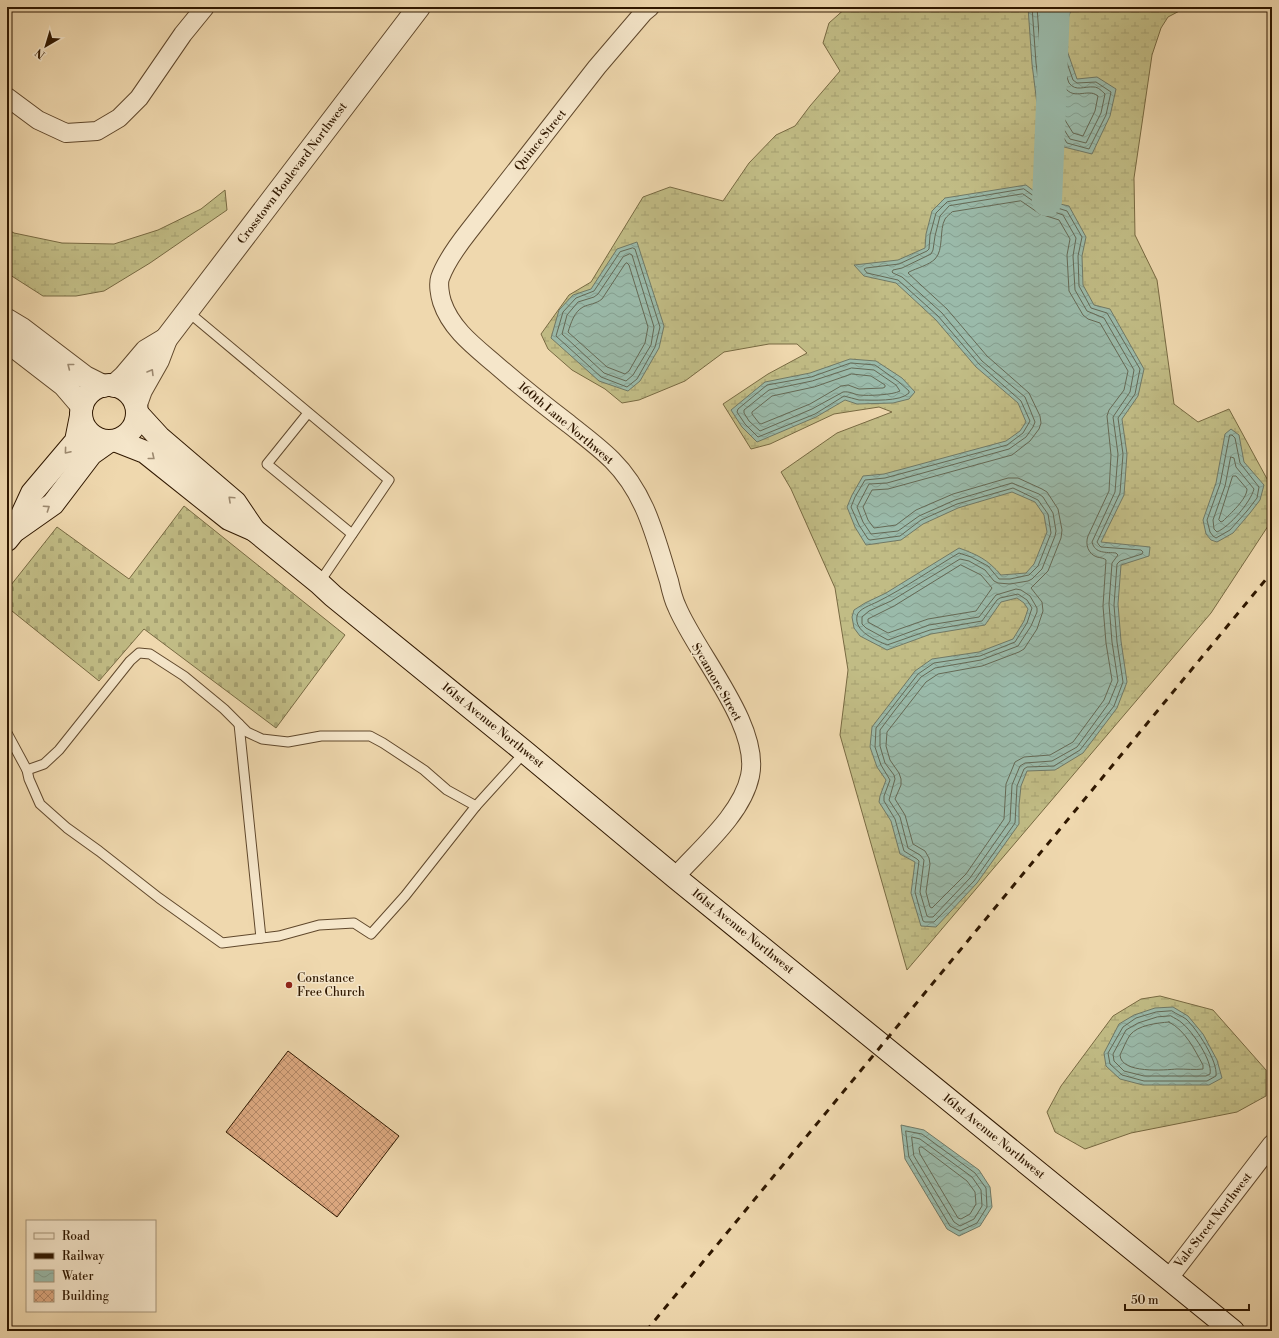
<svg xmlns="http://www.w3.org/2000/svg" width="1279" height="1338" font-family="'Libre Bodoni',serif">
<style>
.wetland{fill:url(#wetland-marsh);stroke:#786a42}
.cemetery{fill:url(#cemetery-stones);stroke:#786a42}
.water{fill:url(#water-waves);stroke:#707966}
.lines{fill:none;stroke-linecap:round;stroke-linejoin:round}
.shore{stroke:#656955;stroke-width:1}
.river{stroke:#9abaaa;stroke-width:30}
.building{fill:url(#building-cross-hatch);stroke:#301800}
.service-casing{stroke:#60482c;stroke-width:11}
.minor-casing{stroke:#60482c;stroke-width:20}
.tertiary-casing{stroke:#60482c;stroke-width:24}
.secondary-casing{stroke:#301800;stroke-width:24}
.service{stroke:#f5e6ca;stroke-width:9}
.minor{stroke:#f5e6ca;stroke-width:18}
.tertiary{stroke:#f5e6ca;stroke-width:22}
.secondary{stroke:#f5e6ca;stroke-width:22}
.rail{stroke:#301800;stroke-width:3;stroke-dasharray:7 7;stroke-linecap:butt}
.oneway{stroke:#9c896f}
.poi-dot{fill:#8f2418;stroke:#f5e6ca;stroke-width:1.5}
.labels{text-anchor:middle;stroke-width:3;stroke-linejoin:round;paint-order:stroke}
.street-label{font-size:12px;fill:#301800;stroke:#f5e6ca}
.poi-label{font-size:12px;fill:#301800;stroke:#f5e6ca;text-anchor:start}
</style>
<defs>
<pattern id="wetland-marsh" width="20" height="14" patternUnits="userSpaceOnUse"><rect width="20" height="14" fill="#c1bc85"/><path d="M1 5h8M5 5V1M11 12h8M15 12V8" fill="none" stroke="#a6a171"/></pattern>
<pattern id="cemetery-stones" width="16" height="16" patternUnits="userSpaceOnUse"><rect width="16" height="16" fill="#c1bc85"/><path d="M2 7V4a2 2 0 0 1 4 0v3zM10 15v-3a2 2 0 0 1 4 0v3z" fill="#a6a171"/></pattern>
<pattern id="water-waves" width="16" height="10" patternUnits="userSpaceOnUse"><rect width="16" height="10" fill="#9abaaa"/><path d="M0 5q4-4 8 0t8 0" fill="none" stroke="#859f90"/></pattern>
<pattern id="building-cross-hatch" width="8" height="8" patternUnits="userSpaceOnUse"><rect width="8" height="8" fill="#deaa82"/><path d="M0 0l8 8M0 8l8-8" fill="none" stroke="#b48968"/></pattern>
</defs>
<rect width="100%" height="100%" fill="#efd8ae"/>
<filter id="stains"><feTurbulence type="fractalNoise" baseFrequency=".005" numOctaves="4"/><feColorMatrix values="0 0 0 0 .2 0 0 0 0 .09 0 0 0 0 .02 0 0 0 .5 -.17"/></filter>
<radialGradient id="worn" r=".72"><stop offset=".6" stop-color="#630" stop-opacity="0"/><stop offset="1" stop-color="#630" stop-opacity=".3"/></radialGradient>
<!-- wetland -->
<g class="wetland">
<polygon points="847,7 1187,7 1168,17 1161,28 1152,55 1134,178 1135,235 1157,280 1174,404 1198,422 1229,409 1272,488 1272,520 1211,613 907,970 840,735 848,670 835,588 791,489 781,472 837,433 892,412 879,407 834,414 770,444 751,449 723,404 768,374 807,353 797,344 769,344 724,352 685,381 639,400 622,403 605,389 572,370 548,349 541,334 569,295 591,282 643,197 670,187 723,201 749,163 776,135 795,126 810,106 840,71 823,43 829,23"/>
<polygon points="225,190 227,210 150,263 104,291 76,296 43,296 7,273 7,229 14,233 62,243 114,244 158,230 201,209"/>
<polygon points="1160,996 1213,1010 1266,1070 1266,1096 1237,1112 1131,1133 1085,1149 1055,1132 1047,1112 1061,1086 1113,1016 1141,999"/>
</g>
<!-- cemetery -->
<polygon class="cemetery" points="184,506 345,635 276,728 144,629 99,681 7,607 7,590 57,527 129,579"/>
<!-- water -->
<g class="water">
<polygon points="1028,7 1074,7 1071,10 1062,36 1077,79 1097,77 1116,89 1110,116 1092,154 1064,147 1037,104 1032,64"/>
<path d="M1026,185L1047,201L1069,206L1086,237L1082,256L1083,285L1094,305L1110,309L1144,369L1138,396L1122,419L1127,454L1124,495L1101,542L1150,547L1149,556L1121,565L1118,604L1121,641L1127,682L1117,708L1083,753L1055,770L1027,771L1021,786L1019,805V824L977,883L936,927L921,926L911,893L915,862L900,854L891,821L879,802L880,796L886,780L877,767L870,747L872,727L915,671L932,659L979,652L1013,639L1024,621L1028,609L1024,603L1017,598L1001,602L985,625L931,634L887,650L860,636L854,628L852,617L854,610L865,603L886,593L959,548C978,555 987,559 1001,575L1026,573L1034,564L1047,532L1044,515L1035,502L1012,492L958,508L923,524L901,540L866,545L855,527L847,507L852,495L863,476L884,474L1006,441L1020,431L1026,422L1018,403L976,367L936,320L896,283L864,276L854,265L898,260L925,248L926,234L932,211L945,198Z"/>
<polygon points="637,242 664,326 659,348 640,381 628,391 599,381 551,338 559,310 573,295 591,289 617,249"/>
<polygon points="850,359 876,361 902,378 915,392 909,399 893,403 857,404 845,400 816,417 757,442 742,427 731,410 765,382 810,373"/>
<polygon points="1231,429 1239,435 1244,462 1264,485 1260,500 1250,513 1233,533 1217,542 1211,540 1206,534 1203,520 1216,483 1225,434"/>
<polygon points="1173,1007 1188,1016 1203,1034 1217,1060 1222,1078 1209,1085 1143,1085 1120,1079 1106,1066 1104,1053 1119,1024 1134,1015 1155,1008"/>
<polygon points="901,1125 924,1130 979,1170 990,1187 992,1207 980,1226 959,1236 947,1229 905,1159"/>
</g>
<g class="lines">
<!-- shore -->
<g class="shore">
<polyline points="1032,7 1036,63 1041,102 1067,143 1089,149 1106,115 1111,92 1096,82 1077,83 1073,80 1058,37 1069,7"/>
<path d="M1037,7L1041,63L1046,101L1070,139L1086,143L1101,113L1105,94C1102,91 1098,87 1094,87C1084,86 1076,92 1069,83L1053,37L1063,7"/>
<polyline points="1043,7 1045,29 1047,31 1049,30 1056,7"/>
<path d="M1047,46L1050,47L1063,84C1072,103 1087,87 1098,96L1095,111L1083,136L1073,133L1052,99L1047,62Z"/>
<path d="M1024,189L1045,204L1067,211L1082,237L1078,256L1079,286L1091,308L1107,313L1140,369L1135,394L1118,418L1123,454L1120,493L1097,542L1099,545L1101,547L1141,550L1143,552L1142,554L1120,561L1117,564L1114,605L1117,642L1123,682L1114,706L1080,750L1054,766L1027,767L1024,769L1017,786L1015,823L974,881L934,922H925L923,921L915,892L919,861L917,859L904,851L895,819L884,801V796L890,780L881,765L875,747L876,728L918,674L934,663L980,656L1015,642L1027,623L1032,608L1027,600L1018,594L1000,598L997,600L982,621L930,630L887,645C876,640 854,632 857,616C858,609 871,605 877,602C905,588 932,569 959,553L971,557L988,566L999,579H1010L1029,575L1038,566L1051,533L1048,514L1038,500L1013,488L957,504L921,520L900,536L870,540L868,539L859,525L851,507L855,497L865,480L885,478L1007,445L1023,433L1030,421L1021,401L979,364L938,316L898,280L867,273L864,269L866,268L899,264L927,251L929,249L930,235L936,213L947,202Z"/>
<path d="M1023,194L1043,208L1063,215L1076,238L1073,256L1075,290L1087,311L1104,318L1134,370L1130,392L1113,417L1118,454L1115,492L1092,542C1095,554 1106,552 1116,553L1118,555L1112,563L1109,604L1112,642L1118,681L1109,703L1077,747L1052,761L1025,763L1020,766L1012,785L1010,821L970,878L933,917H929L927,916L920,892L924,860L920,855L908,848L900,817L889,800L895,779L894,775L885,763L880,746V730L895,710L921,677L935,668L981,660L1018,646L1031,626L1037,612V608L1030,596L1021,590L1016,589L996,595L979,617L929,625L888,640L866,628L862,624V617L869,611L891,601L960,559L969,561L985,570L994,581L998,583L1010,584L1028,581L1032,579L1042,569L1055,536L1056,531L1053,513L1043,497L1039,494L1012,483L955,500L919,516L898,531L871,534L863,522L857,507L869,484L887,483L1009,449L1026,437L1033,427L1035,422L1025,397L982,361L942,313L902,277L893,273L892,272L893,270L902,268L931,254L933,250L935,236L940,216L949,206Z"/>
<path d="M1021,201L1040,214L1059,220L1070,239L1067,255L1069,291L1083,315L1088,319L1100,323L1128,371L1124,390L1109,410L1107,416L1111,455L1109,491L1088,536C1085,544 1088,554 1097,557C1101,558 1104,558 1106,560L1103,606L1106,643L1112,680L1104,700L1073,742L1050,755L1024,757L1015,762L1006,784L1004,819L966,874L932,908L930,907L926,892L930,864L929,858L925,851L913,844L905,815L895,799L901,785V779L899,773L890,760L886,746L887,732L926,682L938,674L982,666L1019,652L1024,649L1037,629L1043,611L1042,602L1031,588L1048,571L1061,538L1062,530L1058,509L1047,492L1042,489L1018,478H1008L953,494L916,510L896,525L874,528L868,520L863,507L872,490L888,489L1012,455L1030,441L1039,429L1041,423L1040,416L1029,393L987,356L947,309L908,273L909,272C917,268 929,265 935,259C944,250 939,230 945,219C947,216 950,214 952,212Z"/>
<polygon points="633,248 635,249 660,327 655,347 637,379 627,387 601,377 556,336 563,312 576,298 594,291 620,252"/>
<polygon points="630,254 632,255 654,327 651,345 633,375 626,381 604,373 562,334 567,315 578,302 594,297 598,294 623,257"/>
<path d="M627,263L629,265L648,327L645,343L629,371L625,374L607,367L568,332C571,323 574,312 583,307C589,304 596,304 602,299L625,264Z"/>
<path d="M851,363L875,365L899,382L909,391V393C900,402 872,400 859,400C854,399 849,397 844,396L815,414L758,437L745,424L737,412L738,409L767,385L811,377Z"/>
<path d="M852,368L874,370L896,385L900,391C893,395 868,396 859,395C853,394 849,391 843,392L812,409L760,431L749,421L744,413V410L769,390L812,381Z"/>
<polygon points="852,374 871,376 885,385 885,387 883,388 859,389 848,385 841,386 810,404 761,424 759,423 752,414 752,412 772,396 814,387"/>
<polygon points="1230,435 1232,435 1235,438 1240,463 1259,487 1257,498 1247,511 1230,530 1216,538 1213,536 1210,532 1207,520 1220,484"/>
<path d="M1231,457L1234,458L1236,467L1254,489C1250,503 1230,526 1217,532L1214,529L1213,520L1225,486Z"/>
<path d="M1233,476H1236L1247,489C1247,499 1230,514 1223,521L1221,522L1219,520Z"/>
<polygon points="961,565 981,575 992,588 976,611 928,619 888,633 868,622 868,619 894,606"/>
<path d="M1172,1011C1176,1014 1182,1016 1186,1019C1197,1029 1218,1061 1216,1076L1207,1081H1144L1122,1075L1110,1064L1108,1053L1123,1027L1136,1018L1156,1012Z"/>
<path d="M1171,1016C1174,1018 1179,1020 1182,1023C1192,1031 1213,1061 1210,1074L1206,1076H1144L1124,1071L1114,1061L1113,1054L1126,1030L1138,1023L1157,1017Z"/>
<path d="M1169,1022C1186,1031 1194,1049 1203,1065V1069C1195,1070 1186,1069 1177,1069C1165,1070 1121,1074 1120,1055C1123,1049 1126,1041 1130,1035C1138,1025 1157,1023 1169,1022Z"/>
<polygon points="906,1131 922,1134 975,1173 986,1188 987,1207 977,1223 960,1231 950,1226 909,1157"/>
<polygon points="912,1137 920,1139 972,1177 981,1190 982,1206 974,1219 960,1226 954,1222 914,1156"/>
<polygon points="920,1147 922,1147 967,1181 975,1192 976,1204 970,1214 961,1219 958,1218 920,1154 919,1149"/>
</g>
<!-- river -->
<polyline class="river" points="1047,201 1055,7"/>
</g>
<!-- building -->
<polygon class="building" points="288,1051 399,1136 337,1217 226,1132"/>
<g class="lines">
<!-- service casing -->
<g class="service-casing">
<g id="service">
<polyline points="187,311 389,480 319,583"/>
<polyline points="308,413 267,464 352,534"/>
<polyline points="239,724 261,938"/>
<polyline points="7,733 27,770 29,779 40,804 67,828 99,851 159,898 222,943 279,936 319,925 354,923 371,934 405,896 476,806 525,752"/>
<polyline points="27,770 44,764 59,750 130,661 139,653 150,654 184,676 224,709 247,732 262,739 288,742 321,736 370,736 383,743 424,770 447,790 476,806"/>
</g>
</g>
<!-- minor casing -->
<g class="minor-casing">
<g id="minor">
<path d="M650,7L644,12L597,67L469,231C458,245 446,261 440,278C438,284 440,296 442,302C451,329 474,346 495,364C519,385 544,405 569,424C584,436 599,447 612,460C646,494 655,536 669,581C671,590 673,599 677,607C696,653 761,726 750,776C742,814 701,848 675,877"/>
<polyline points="7,97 38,120 66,133 97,131 119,118 139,98 183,34 205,7"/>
<polyline points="1169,1278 1272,1144"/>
</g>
</g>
<!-- tertiary casing -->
<g class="tertiary-casing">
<g id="tertiary">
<polyline points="7,320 22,329 85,377 103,386"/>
<polyline points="7,341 64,385 82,406"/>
<polyline points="114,386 124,377 146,351 166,339"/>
<polyline points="136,404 141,390 158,360 166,339 419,7"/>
</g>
</g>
<!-- secondary casing -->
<g class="secondary-casing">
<g id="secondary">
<circle cx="109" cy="413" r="28"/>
<polyline points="137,413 159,437 235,502 254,530"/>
<polyline points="117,441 145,452 229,519 254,530 319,583 333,596 525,752 675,877 1233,1331"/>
<polyline points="16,530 53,504 91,454 108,442"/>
<polyline points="7,540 15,530 32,493 76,441 81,416"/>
</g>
</g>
<!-- service -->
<use href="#service" class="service"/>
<!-- minor -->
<use href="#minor" class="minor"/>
<!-- tertiary -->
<use href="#tertiary" class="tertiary"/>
<!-- secondary -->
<use href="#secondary" class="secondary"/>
<!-- rail -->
<polyline class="rail" points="646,1331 1272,572"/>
</g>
<!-- one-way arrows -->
<defs><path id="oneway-chevron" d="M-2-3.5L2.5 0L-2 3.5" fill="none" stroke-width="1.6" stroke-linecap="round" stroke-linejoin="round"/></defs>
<g class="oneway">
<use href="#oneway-chevron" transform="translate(70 366) rotate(-142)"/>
<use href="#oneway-chevron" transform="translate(151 372) rotate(-59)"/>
<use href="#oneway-chevron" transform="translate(67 451) rotate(130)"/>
<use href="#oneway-chevron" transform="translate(152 457) rotate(39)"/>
<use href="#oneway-chevron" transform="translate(231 499) rotate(-137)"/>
<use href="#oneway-chevron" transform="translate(47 508) rotate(-34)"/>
</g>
<!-- markers -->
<circle class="poi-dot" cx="289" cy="985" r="4"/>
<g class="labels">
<!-- street labels -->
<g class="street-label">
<text transform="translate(540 140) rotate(-51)" y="4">Quince Street</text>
<text transform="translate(292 173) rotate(-53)" y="4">Crosstown Boulevard Northwest</text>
<text transform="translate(566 423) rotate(40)" y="4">160th Lane Northwest</text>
<text transform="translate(717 682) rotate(60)" y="4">Sycamore Street</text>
<text transform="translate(493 725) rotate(39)" y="4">161st Avenue Northwest</text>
<text transform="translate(743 931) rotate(39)" y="4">161st Avenue Northwest</text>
<text transform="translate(994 1136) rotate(39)" y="4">161st Avenue Northwest</text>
<text transform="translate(1213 1220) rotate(-52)" y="4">Vale Street Northwest</text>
</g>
<!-- poi labels -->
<g class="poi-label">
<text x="297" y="982">Constance<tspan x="297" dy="14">Free Church</tspan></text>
</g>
</g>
<!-- margin -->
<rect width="1279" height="1338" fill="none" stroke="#efd8ae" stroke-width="24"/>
<rect x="8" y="8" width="1263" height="1322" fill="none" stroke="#301800" stroke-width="2"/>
<rect x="12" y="12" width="1255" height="1314" fill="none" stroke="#301800"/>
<!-- legend -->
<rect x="26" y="1220" width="130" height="92" fill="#f5e6ca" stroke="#a69479"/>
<rect x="34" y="1233" width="20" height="6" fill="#f5e6ca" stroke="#a69479"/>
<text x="62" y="1240" font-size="12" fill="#301800">Road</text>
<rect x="34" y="1253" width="20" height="6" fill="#301800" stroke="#a69479"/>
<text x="62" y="1260" font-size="12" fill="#301800">Railway</text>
<rect x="34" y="1270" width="20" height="12" fill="url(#water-waves)" stroke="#a69479"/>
<text x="62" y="1280" font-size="12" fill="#301800">Water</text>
<rect x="34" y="1290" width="20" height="12" fill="url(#building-cross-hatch)" stroke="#a69479"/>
<text x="62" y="1300" font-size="12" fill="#301800">Building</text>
<!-- north arrow -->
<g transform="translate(46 46) rotate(218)" stroke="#f5e6ca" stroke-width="3" paint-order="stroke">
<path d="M0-3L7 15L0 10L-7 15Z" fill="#301800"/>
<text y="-6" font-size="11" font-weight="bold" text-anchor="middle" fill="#301800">N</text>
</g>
<!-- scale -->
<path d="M1125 1304v6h124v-6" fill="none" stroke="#301800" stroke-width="2"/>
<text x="1131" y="1304" font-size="12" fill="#301800" stroke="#f5e6ca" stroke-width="3" paint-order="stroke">50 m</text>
<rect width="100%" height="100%" filter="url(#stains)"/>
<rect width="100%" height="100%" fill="url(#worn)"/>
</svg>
